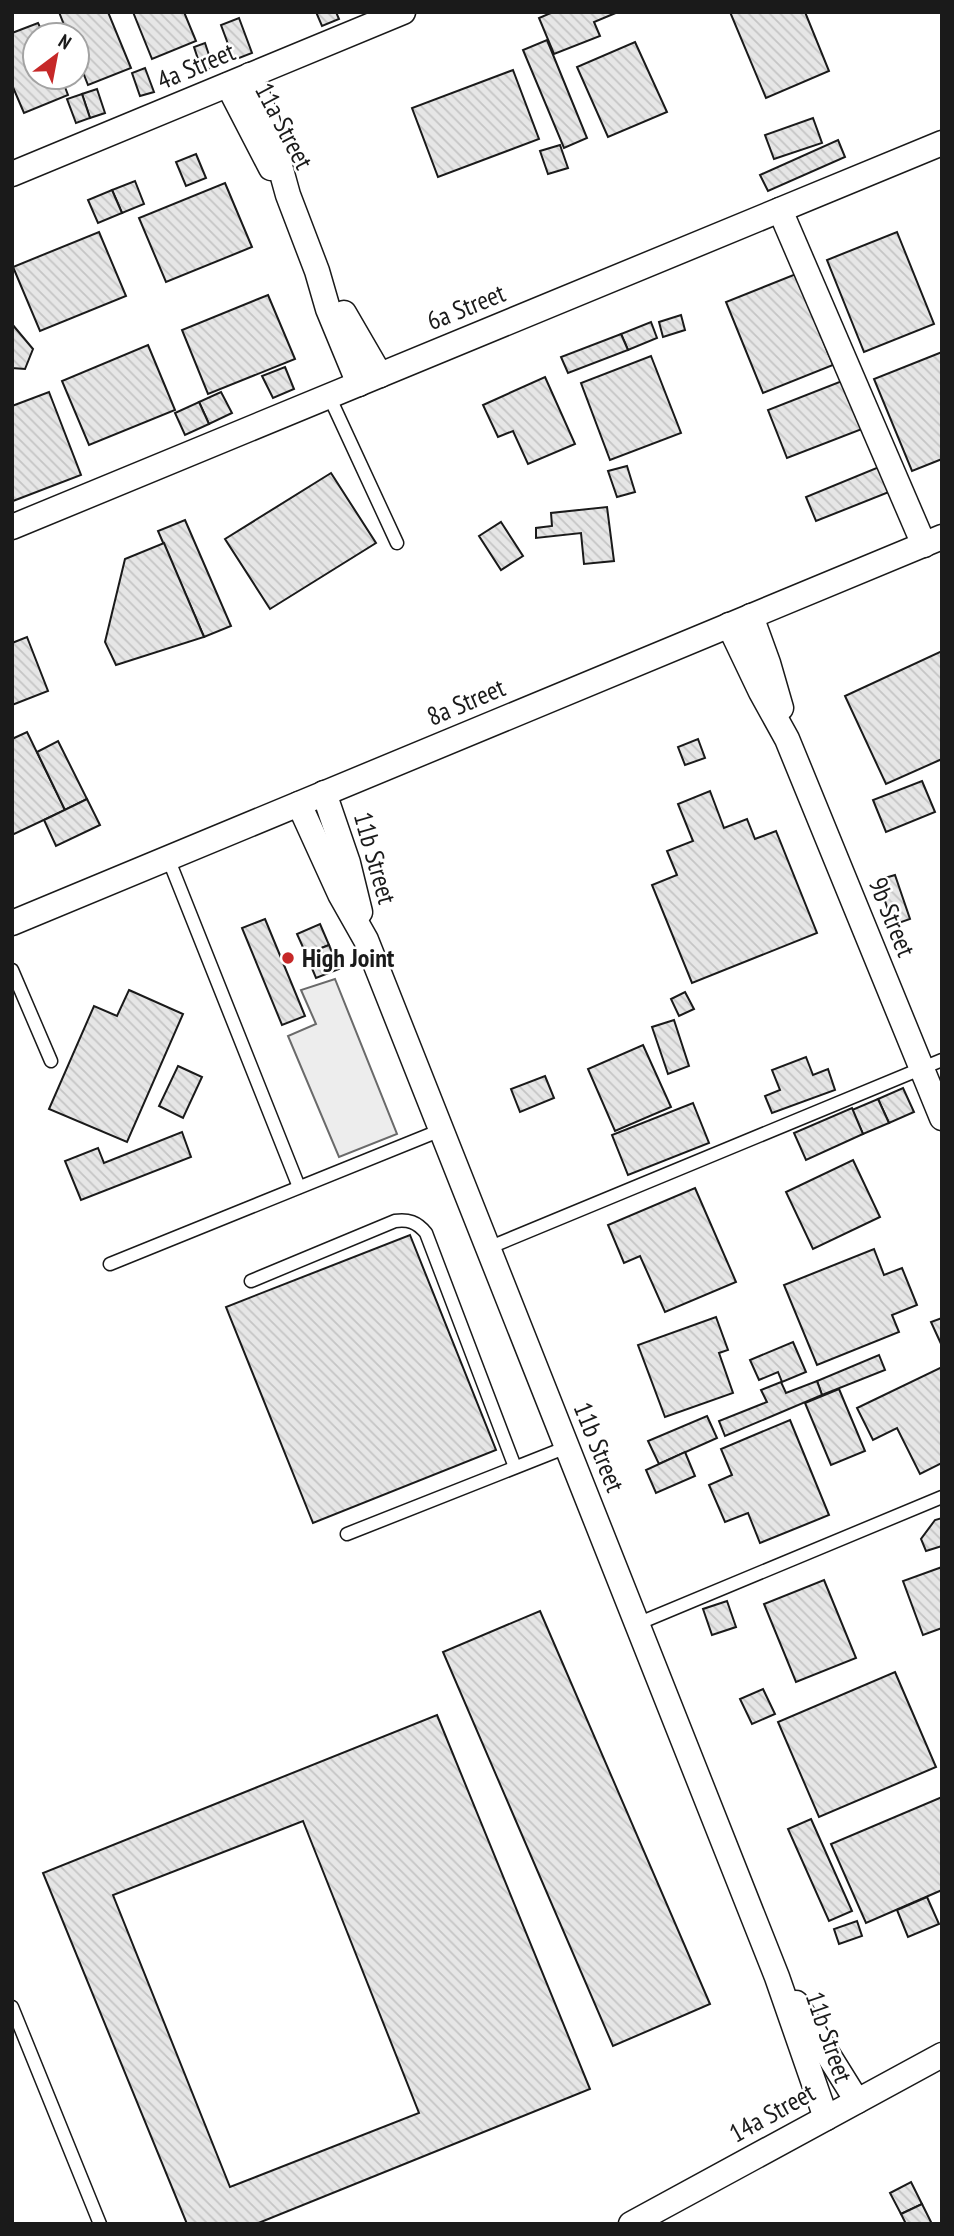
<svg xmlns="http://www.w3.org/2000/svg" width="954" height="2236" font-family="'PT Sans Narrow',sans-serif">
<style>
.built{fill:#ededed;stroke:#6a6a6a;stroke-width:2}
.building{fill:url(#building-back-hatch);stroke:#1a1a1a;stroke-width:2;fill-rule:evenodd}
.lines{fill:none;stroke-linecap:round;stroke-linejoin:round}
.lane-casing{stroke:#1a1a1a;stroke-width:15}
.street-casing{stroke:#1a1a1a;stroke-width:27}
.lane{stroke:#fff;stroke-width:12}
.street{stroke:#fff;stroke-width:24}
.poi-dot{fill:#c62828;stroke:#fff;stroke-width:2.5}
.labels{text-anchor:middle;stroke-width:5;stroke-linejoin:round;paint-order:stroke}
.street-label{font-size:26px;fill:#1a1a1a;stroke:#fff}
.poi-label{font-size:26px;font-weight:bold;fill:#1a1a1a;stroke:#fff;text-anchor:start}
</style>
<defs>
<pattern id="building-back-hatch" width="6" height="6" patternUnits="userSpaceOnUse" patternTransform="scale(1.75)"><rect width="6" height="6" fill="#e6e6e6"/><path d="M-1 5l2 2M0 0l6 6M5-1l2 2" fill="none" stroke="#c5c5c5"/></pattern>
</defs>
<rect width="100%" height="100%" fill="#fff"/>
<!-- built -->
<polygon class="built" points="335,979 397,1134 339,1157 288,1036 316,1024 301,990"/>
<!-- building -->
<g class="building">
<polygon points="59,12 108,12 131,68 88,85 77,57 77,35 68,35"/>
<polygon points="133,12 184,12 196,41 152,59"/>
<polygon points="316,12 336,12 339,19 322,26"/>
<polygon points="553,12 618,12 594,22 600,36 554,54 539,18"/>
<polygon points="730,12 805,12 829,71 766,98"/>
<polygon points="239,18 252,53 234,60 221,25"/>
<polygon points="38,23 44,35 35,35 35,77 61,77 68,95 24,113 12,85 12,33"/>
<polygon points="547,40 587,138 564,148 523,50"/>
<polygon points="635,42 667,112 608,137 577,67"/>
<polygon points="205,43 213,67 202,71 194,47"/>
<polygon points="145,68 154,92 140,96 132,73"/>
<polygon points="513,70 539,139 438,177 412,108"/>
<polygon points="97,89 105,113 90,118 82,94"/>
<polygon points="82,94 90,118 76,123 67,99"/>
<polygon points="813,118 822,143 774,159 765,135"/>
<polygon points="838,140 845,157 768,191 760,175"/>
<polygon points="560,145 568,168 548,174 540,151"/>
<polygon points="196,154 206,178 186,186 176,162"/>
<polygon points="135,181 144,204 122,213 112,190"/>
<polygon points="225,183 252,247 166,282 139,218"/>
<polygon points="112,190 122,213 98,223 88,200"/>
<polygon points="99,232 126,296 40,331 13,267"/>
<polygon points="897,232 934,324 864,352 827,260"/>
<polygon points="796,274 833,365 763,393 726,302"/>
<polygon points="268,295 295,359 208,394 182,330"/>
<polygon points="681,315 685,330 663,337 659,322"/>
<polygon points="651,322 657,338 628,350 621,334"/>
<polygon points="12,324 33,349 25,369 12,368"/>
<polygon points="621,334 628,350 568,373 561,357"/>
<polygon points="148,345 175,410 89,445 62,381"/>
<polygon points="942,352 942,459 912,471 874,379"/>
<polygon points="651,356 681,433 610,460 581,383"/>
<polygon points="285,367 294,389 273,398 262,376"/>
<polygon points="545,377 575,444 528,464 513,431 498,437 483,405"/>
<polygon points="842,381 862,429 787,458 768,410"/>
<polygon points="49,392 81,475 13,501 12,406"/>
<polygon points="221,392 232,413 209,424 199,402"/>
<polygon points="199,402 209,424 185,435 175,413"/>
<polygon points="627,466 635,492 617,497 608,471"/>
<polygon points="879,467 889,492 816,521 806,497"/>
<polygon points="331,473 376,543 270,609 225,539"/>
<polygon points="607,507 614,561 584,564 581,533 536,538 536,528 552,526 551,513"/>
<polygon points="185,520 231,626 204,637 158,531"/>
<polygon points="501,522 523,556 501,570 479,536"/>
<polygon points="164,543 204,637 116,665 105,642 125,559"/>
<polygon points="27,637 48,691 12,705 12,643"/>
<polygon points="942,651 942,759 886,784 845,696"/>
<polygon points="27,732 65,810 12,835 12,739"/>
<polygon points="698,739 705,758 685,765 678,747"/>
<polygon points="58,741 87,799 65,810 37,752"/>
<polygon points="922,781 935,812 886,832 873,800"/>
<polygon points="710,791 724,828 747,819 755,839 776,831 817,933 692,983 652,885 677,875 667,851 693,841 678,804"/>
<polygon points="87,799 100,825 56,846 44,820"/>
<polygon points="895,875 910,919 893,925 878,880"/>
<polygon points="265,919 305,1016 282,1025 242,928"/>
<polygon points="320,924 329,945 306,954 297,934"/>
<polygon points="329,945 339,969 316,978 306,954"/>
<polygon points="129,990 183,1014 127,1142 49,1109 94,1006 117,1016"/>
<polygon points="685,992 694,1009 679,1016 671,999"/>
<polygon points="674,1020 689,1066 668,1074 652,1027"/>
<polygon points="643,1045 671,1107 615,1131 588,1069"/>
<polygon points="806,1057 813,1075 828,1069 835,1090 772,1113 765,1096 780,1090 772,1070"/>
<polygon points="178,1066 202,1077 183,1118 159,1106"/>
<polygon points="545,1076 554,1098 520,1112 511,1089"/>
<polygon points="903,1088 914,1112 889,1123 878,1099"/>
<polygon points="878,1099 889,1123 863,1134 852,1110"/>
<polygon points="693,1103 709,1143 628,1175 612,1135"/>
<polygon points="852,1108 863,1134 806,1160 794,1133"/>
<polygon points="182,1132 191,1157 81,1200 65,1161 98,1148 104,1163"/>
<polygon points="853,1160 880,1217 813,1249 786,1192"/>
<polygon points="695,1188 736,1282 665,1312 640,1256 624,1263 608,1225"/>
<polygon points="410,1235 496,1450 313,1523 226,1307"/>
<polygon points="874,1249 884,1275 902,1268 917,1305 892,1315 899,1332 817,1365 784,1285"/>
<polygon points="716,1317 728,1350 719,1353 733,1393 665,1417 638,1345"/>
<polygon points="942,1318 942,1346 931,1322"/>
<polygon points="793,1342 806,1372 782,1382 778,1372 759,1380 750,1360"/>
<polygon points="879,1355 885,1370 822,1395 817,1381"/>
<polygon points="942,1367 942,1463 920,1474 897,1428 873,1440 857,1408"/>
<polygon points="817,1381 822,1395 725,1436 719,1421 767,1402 761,1390 781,1382 786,1393"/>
<polygon points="839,1389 865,1451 831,1465 805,1403"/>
<polygon points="707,1416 717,1438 659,1464 648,1441"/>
<polygon points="790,1420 829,1515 760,1543 748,1513 725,1522 709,1485 732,1475 721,1449"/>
<polygon points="685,1452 695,1476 656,1493 646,1470"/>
<polygon points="942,1518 942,1546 926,1551 921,1539 935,1520"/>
<polygon points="942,1567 942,1628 923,1635 903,1581"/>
<polygon points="824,1580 856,1658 796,1682 764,1604"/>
<polygon points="727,1601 736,1627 712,1635 703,1609"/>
<polygon points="540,1611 710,2004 613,2046 443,1652"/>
<polygon points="895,1672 936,1767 819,1817 778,1722"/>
<polygon points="763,1689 775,1714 752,1724 740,1699"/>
<path d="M437,1715L590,2089L256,2224H187L43,1873ZM303,1821L419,2113L230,2187L113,1895Z"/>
<polygon points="942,1797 942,1890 866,1923 831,1844"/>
<polygon points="811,1819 852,1911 829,1921 788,1829"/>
<polygon points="927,1897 939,1924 908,1937 897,1910"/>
<polygon points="857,1921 862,1936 839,1944 834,1929"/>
<polygon points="911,2182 922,2204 901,2214 890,2193"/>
<polygon points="922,2204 932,2224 906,2224 901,2214"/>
</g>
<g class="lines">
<!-- lane casing -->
<g class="lane-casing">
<g id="lane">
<polyline points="329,396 397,543"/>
<polyline points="168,858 299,1187"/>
<polyline points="12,970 51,1061"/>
<polyline points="488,1248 942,1060"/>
<polyline points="110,1264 441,1130"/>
<path d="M251,1281L395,1221C408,1219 417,1222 426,1233L515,1467"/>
<polyline points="347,1534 567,1447"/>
<polyline points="637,1624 942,1497"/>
<polyline points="12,2007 100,2224"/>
</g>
</g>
<!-- street casing -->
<g class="street-casing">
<g id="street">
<polyline points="250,75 267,119 288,195 317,271 328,309 359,384"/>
<polyline points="228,85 271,168"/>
<polyline points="12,174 403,12"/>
<polyline points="780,210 924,545"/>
<polyline points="344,313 380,375"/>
<polyline points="12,527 942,143"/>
<polyline points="751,616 768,663 781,708"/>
<polyline points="729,625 761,692 787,739 942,1118"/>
<polyline points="324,793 348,863 360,912"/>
<polyline points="299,804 340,894 366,940 777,1977 826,2118"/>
<polyline points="12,923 942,537"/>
<polyline points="796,2003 857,2101"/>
<polyline points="631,2224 942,2055"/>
</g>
</g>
<!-- lane -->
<use href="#lane" class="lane"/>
<!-- street -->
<use href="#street" class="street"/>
</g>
<!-- markers -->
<circle class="poi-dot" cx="288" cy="958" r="7"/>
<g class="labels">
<!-- street labels -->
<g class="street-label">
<text transform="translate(196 66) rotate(-23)" y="9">4a Street</text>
<text transform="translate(284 126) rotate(62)" y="9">11a Street</text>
<text transform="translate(466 307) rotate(-22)" y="9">6a Street</text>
<text transform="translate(466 702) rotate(-23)" y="9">8a Street</text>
<text transform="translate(375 858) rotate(74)" y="9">11b Street</text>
<text transform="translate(892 917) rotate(68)" y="9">9b Street</text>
<text transform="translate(599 1447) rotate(68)" y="9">11b Street</text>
<text transform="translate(829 2037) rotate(71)" y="9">11b Street</text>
<text transform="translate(772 2113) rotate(-29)" y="9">14a Street</text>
</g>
<!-- poi labels -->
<g class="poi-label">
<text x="302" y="967">High Joint</text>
</g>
</g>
<!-- border -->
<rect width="954" height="2236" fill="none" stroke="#1a1a1a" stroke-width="28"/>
<!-- north arrow -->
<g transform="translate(56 56) rotate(32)"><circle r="33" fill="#ffffff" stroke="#a3a3a3" stroke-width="2"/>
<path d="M0-5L12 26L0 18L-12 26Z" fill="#c62828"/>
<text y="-10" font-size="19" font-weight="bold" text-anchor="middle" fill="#1a1a1a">N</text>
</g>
</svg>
